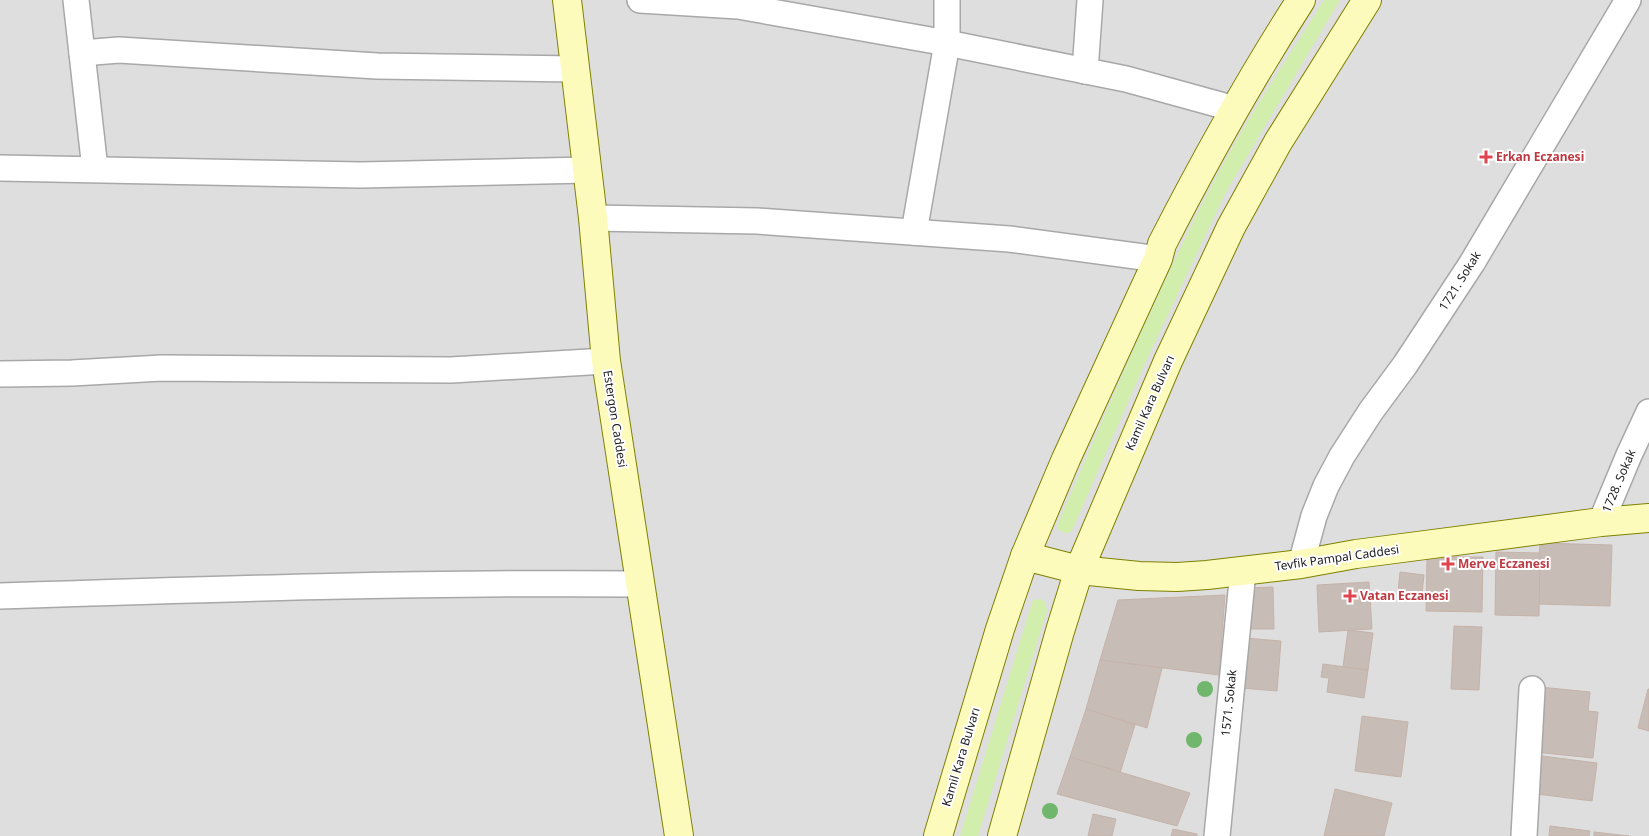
<svg xmlns="http://www.w3.org/2000/svg" width="1649" height="836" font-family="'Noto Sans',sans-serif">
<style>
.residential{fill:#dfdede}
.grass{fill:#d2eeac}
.building{fill:#c7bdb6;stroke:#c5b3a9}
.lines{fill:none;stroke-linecap:round;stroke-linejoin:round}
.street-casing{stroke:#a8a8a8;stroke-width:28}
.secondary-casing{stroke:#7e8100;stroke-width:30}
.street{stroke:#fff;stroke-width:25}
.secondary{stroke:#fdfbbb;stroke-width:28}
.tree{fill:#70b66c}
.health-dot{fill:#e0444e;stroke:#fff;stroke-width:2}
.labels{text-anchor:middle;stroke-width:4;stroke-linejoin:round;paint-order:stroke}
.health-label{font-size:12px;font-weight:bold;fill:#be3a42;stroke:#fff;text-anchor:start}
.street-label{font-size:12px;fill:#212121;stroke:#fff}
</style>
<rect width="100%" height="100%" fill="#f2eee8"/>
<!-- residential -->
<rect class="residential" x="0" y="0" width="1649" height="836"/>
<!-- grass -->
<g class="grass">
<path d="M1324,0H1340L1226,192L1146,361L1074,526L1071,532L1064,533L1058,529V524C1107,410 1155,295 1212,185C1245,121 1286,61 1324,0Z"/>
<polygon points="1040,599 1044,601 1047,610 978,836 960,836 1030,609 1033,600"/>
</g>
<!-- building -->
<g class="building">
<polygon points="1540,543 1612,545 1610,606 1537,604"/>
<polygon points="1496,552 1540,553 1539,616 1495,615"/>
<polygon points="1427,557 1483,557 1482,612 1426,611"/>
<polygon points="1400,572 1424,575 1422,594 1398,592"/>
<polygon points="1369,582 1372,629 1319,632 1317,585"/>
<polygon points="1273,587 1274,629 1249,629 1249,588"/>
<polygon points="1225,595 1219,675 1100,660 1118,600"/>
<polygon points="1454,626 1482,627 1479,690 1451,689"/>
<polygon points="1348,630 1373,633 1368,670 1343,667"/>
<polygon points="1245,638 1281,641 1277,691 1241,688"/>
<polygon points="1100,660 1162,668 1147,728 1086,709"/>
<polygon points="1323,664 1368,670 1364,698 1327,692 1329,678 1321,677"/>
<polygon points="1540,687 1590,692 1588,711 1598,712 1593,758 1534,752"/>
<polygon points="1648,689 1649,689 1649,731 1638,728"/>
<polygon points="1086,709 1135,725 1120,773 1070,757"/>
<polygon points="1362,716 1408,722 1401,777 1355,771"/>
<polygon points="1542,756 1597,763 1592,801 1537,794"/>
<polygon points="1070,757 1190,793 1177,826 1057,794"/>
<polygon points="1335,789 1392,803 1384,836 1324,836"/>
<polygon points="1093,814 1116,819 1112,836 1088,836"/>
<polygon points="1550,826 1590,831 1589,836 1549,836"/>
<polygon points="1173,829 1197,834 1197,836 1171,836"/>
<polygon points="1594,832 1629,836 1594,836"/>
</g>
<g class="lines">
<!-- street casing -->
<g class="street-casing">
<g id="street">
<polyline points="76,0 95,169"/>
<polyline points="640,0 738,6 947,43 1126,79 1235,109"/>
<polyline points="82,53 119,50 377,66 575,69"/>
<polyline points="1085,71 1090,0"/>
<polyline points="0,168 361,175 588,170"/>
<polyline points="593,218 757,221 1009,239 1158,259"/>
<polyline points="914,232 947,43 947,0"/>
<polyline points="0,374 72,373 162,368 451,370 606,361"/>
<polyline points="1601,522 1629,455 1649,412"/>
<polyline points="1301,564 1314,516 1326,486 1342,456 1371,411 1405,365 1472,263 1628,0"/>
<path d="M0,596C213,589 427,582 640,584"/>
<polyline points="1217,836 1243,571"/>
<polyline points="1524,836 1532,689"/>
</g>
</g>
<!-- secondary casing -->
<g class="secondary-casing">
<g id="secondary">
<polyline points="567,0 593,218 606,361 679,836"/>
<polyline points="1025,556 1079,570 1139,576 1177,577 1207,575 1301,564 1356,554 1601,522 1649,518"/>
<path d="M938,836L1000,629L1025,556L1066,459L1158,259L1162,244C1205,160 1250,79 1301,0"/>
<polyline points="1002,836 1060,631 1079,570 1168,361 1231,227 1278,142 1367,0"/>
</g>
</g>
<!-- street -->
<use href="#street" class="street"/>
<!-- secondary -->
<use href="#secondary" class="secondary"/>
</g>
<!-- trees -->
<g class="tree">
<circle cx="1205" cy="689" r="8"/>
<circle cx="1194" cy="740" r="8"/>
<circle cx="1050" cy="811" r="8"/>
</g>
<!-- markers -->
<g class="health-dot">
<path d="M1483.5 149.5h5v5h5v5h-5v5h-5v-5h-5v-5h5z"/>
<path d="M1445.5 556.5h5v5h5v5h-5v5h-5v-5h-5v-5h5z"/>
<path d="M1347.5 588.5h5v5h5v5h-5v5h-5v-5h-5v-5h5z"/>
</g>
<g class="labels">
<!-- health labels -->
<g class="health-label">
<text x="1496" y="161">Erkan Eczanesi</text>
<text x="1458" y="568">Merve Eczanesi</text>
<text x="1360" y="600">Vatan Eczanesi</text>
</g>
<!-- street labels -->
<g class="street-label">
<text transform="translate(1460 281) rotate(-58)" y="4">1721. Sokak</text>
<text transform="translate(1150 403) rotate(-66)" y="4">Kamil Kara Bulvarı</text>
<text transform="translate(615 419) rotate(81)" y="4">Estergon Caddesi</text>
<text transform="translate(1619 481) rotate(-67)" y="4">1728. Sokak</text>
<text transform="translate(1337 558) rotate(-8)" y="4">Tevfik Pampal Caddesi</text>
<text transform="translate(1229 703) rotate(-84)" y="4">1571. Sokak</text>
<text transform="translate(961 757) rotate(-73)" y="4">Kamil Kara Bulvarı</text>
</g>
</g>
</svg>
